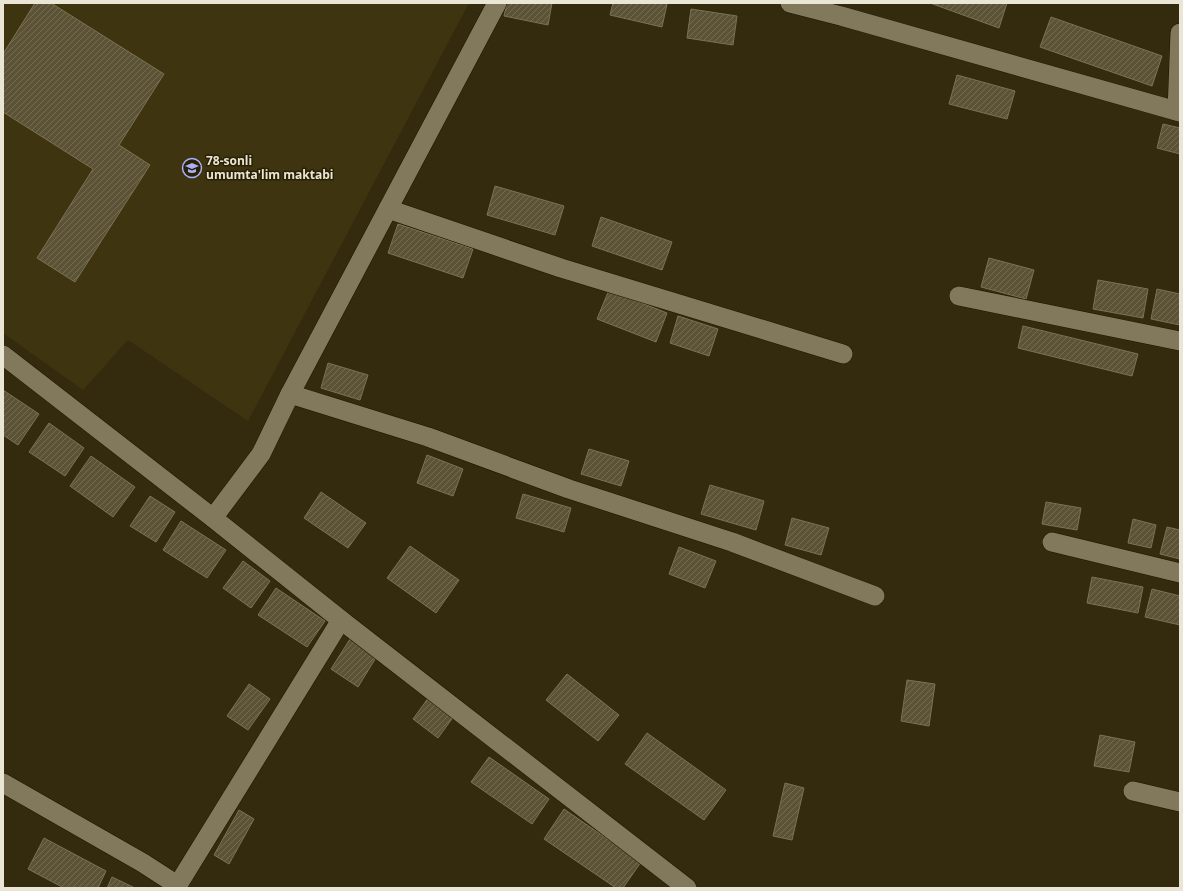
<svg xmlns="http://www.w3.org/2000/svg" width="1183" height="891" font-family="'Open Sans',sans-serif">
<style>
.built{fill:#3f3410}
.building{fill:url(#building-hatch);stroke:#7b7153}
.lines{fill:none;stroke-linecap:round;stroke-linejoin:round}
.minor-casing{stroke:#1c1300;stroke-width:20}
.minor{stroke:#82785b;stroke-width:19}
.labels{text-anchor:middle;stroke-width:3;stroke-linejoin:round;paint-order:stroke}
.poi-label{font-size:12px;font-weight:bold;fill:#ebe5d5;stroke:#2a2105;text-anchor:start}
</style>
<defs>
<pattern id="building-hatch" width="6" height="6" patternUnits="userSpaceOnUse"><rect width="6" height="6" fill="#5c5336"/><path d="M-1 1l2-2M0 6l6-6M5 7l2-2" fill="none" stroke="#746c52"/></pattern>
</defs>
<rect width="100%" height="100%" fill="#342b0f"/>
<!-- built -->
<polygon class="built" points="3,3 469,3 248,421 128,340 83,390 3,333"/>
<!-- building -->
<g class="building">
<polygon points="35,3 51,3 164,74 119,145 150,165 75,282 37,258 93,169 3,112 3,54"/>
<polygon points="507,3 552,3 548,25 504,16"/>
<polygon points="613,3 662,3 667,4 662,27 610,15"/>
<polygon points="930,3 1007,3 999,28"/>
<polygon points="691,9 737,16 733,45 687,38"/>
<polygon points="1051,17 1162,56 1152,86 1040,47"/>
<polygon points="957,75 1015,91 1007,119 949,104"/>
<polygon points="1163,124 1180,128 1180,154 1157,148"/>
<polygon points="495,186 564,206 555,235 487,215"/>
<polygon points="601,217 672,242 662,270 592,246"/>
<polygon points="398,224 473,249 463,278 388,253"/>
<polygon points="989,258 1034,270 1026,299 981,287"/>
<polygon points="1098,280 1148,289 1143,318 1093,309"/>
<polygon points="1157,289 1180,294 1180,325 1151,319"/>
<polygon points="609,290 667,313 656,342 597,319"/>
<polygon points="678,316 718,329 709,356 670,343"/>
<polygon points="1023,326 1138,354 1132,376 1018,348"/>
<polygon points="328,363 368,375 360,400 321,388"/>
<polygon points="3,390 39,414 18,445 3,435"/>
<polygon points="49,423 84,448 65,476 29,452"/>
<polygon points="589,449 629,461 621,486 581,474"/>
<polygon points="427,455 463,469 453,496 417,483"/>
<polygon points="91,456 135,487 113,517 70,486"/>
<polygon points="710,485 764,501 756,530 701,514"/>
<polygon points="321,492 366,523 348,548 304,518"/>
<polygon points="523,494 571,508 564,532 516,518"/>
<polygon points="150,496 175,512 156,542 130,526"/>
<polygon points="1046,502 1081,508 1077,530 1042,524"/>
<polygon points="792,518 829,528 821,555 785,545"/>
<polygon points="1133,519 1156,525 1151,548 1128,543"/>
<polygon points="181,521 226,550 207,578 163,550"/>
<polygon points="1167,527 1180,530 1180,559 1160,554"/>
<polygon points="410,546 459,580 436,613 387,578"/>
<polygon points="679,547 716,561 705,588 669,574"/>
<polygon points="243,561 270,581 251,608 223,588"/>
<polygon points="1092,577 1143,587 1138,613 1087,603"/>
<polygon points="276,588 325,621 307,647 258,615"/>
<polygon points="1152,589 1180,596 1180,625 1145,617"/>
<polygon points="350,639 377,656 358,687 331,669"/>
<polygon points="567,674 619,715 598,741 546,700"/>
<polygon points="907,680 935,684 929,726 901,721"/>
<polygon points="249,684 270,699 248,730 227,716"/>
<polygon points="429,697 454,716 438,738 413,719"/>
<polygon points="647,733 726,790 704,820 625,764"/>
<polygon points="1100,735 1135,742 1129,772 1094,766"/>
<polygon points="489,757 549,799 532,824 471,782"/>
<polygon points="785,783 804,788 792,840 773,836"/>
<polygon points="564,809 641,862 623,888 616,888 544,839"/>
<polygon points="239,810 254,819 229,864 214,855"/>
<polygon points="44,838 106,871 98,888 64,888 28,869"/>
<polygon points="112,877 135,888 107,888"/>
</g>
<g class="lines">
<!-- minor casing -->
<g class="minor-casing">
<g id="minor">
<polyline points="790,3 841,16 1180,112"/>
<polyline points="1177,111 1180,33"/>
<polyline points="388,209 561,268 843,354"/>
<polyline points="959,296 1180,341"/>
<polyline points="3,355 213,518 341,620 176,888"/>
<polyline points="290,394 428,437 569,489 732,542 875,596"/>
<polyline points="213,518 261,454 290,394 497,3"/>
<polyline points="1052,542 1180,573"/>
<polyline points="341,620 687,888"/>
<polyline points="3,783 143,863 177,885"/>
<polyline points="1133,791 1180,802"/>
</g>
</g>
<!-- minor -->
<use href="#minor" class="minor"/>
</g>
<!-- icons -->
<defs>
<g id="school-ring" transform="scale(1)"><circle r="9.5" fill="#2a2105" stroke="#a9b0fc" stroke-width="1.5"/><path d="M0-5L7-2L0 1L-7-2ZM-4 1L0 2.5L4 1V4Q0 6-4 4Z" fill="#a9b0fc"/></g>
</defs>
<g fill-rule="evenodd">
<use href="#school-ring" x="192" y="168"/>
</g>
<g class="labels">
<!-- poi labels -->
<g class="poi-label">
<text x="206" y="165">78-sonli<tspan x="206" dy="14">umumta'lim maktabi</tspan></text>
</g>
</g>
<!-- border -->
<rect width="1183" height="891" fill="none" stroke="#ebe5d5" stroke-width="8"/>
</svg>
